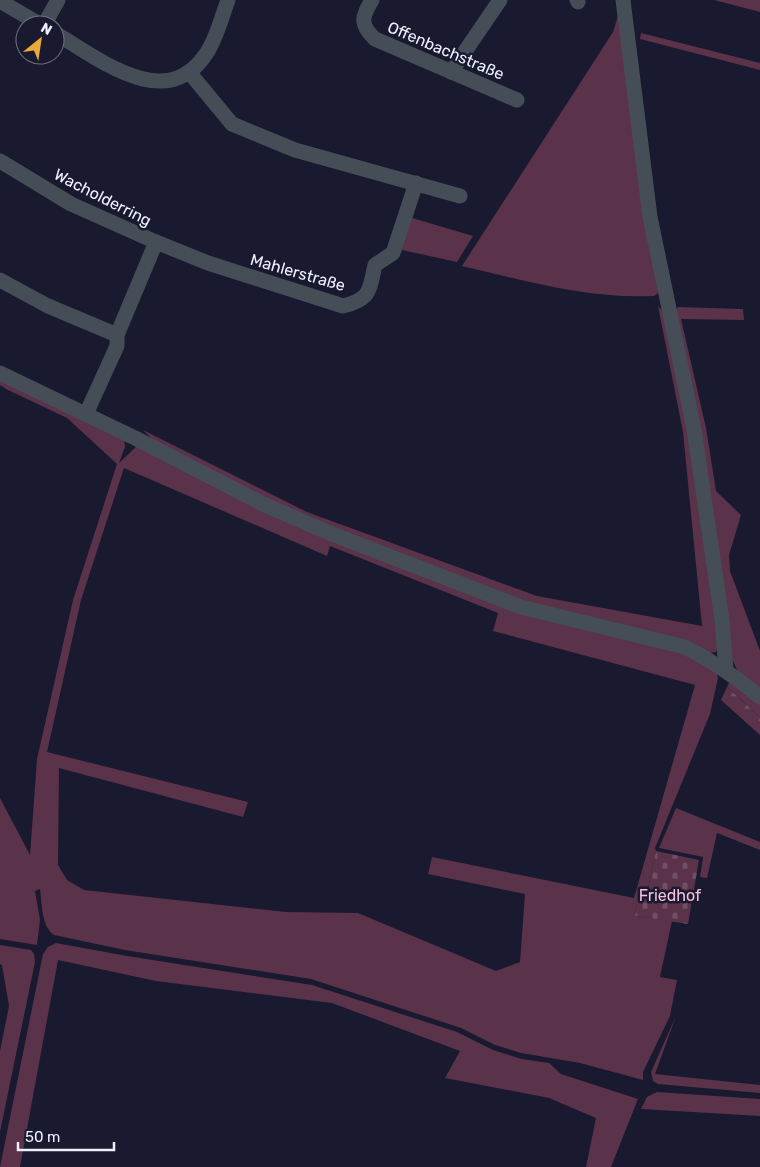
<svg xmlns="http://www.w3.org/2000/svg" width="760" height="1167" font-family="Rubik,sans-serif">
<style>
.green{fill:#5a3249;fill-rule:evenodd}
.forest{fill:url(#forest-firs)}
.cemetery{fill:url(#cemetery-stones)}
.lines{fill:none;stroke-linecap:round;stroke-linejoin:round}
.minor{stroke:#454e57;stroke-width:15}
.labels{text-anchor:middle;stroke-width:5;stroke-linejoin:round;paint-order:stroke}
.street-label{font-size:16px;fill:#eff0fd;stroke:#191930}
.park-label{font-size:16px;fill:#fbbfdf;stroke:#191930}
</style>
<defs>
<pattern id="forest-firs" width="22" height="20" patternUnits="userSpaceOnUse" patternTransform="scale(1.25)"><rect width="22" height="20" fill="#5a3249"/><path d="M5 1l3.5 6h-7zM16 11l3.5 6h-7z" fill="#725064"/></pattern>
<pattern id="cemetery-stones" width="16" height="16" patternUnits="userSpaceOnUse" patternTransform="scale(1.25)"><rect width="16" height="16" fill="#5a3249"/><path d="M2 7V4a2 2 0 0 1 4 0v3zM10 15v-3a2 2 0 0 1 4 0v3z" fill="#725064"/></pattern>
</defs>
<rect width="100%" height="100%" fill="#191930"/>
<!-- green -->
<g class="green">
<polygon points="714,0 760,0 760,12"/>
<path d="M621,6L659,287L658,293L654,296C588,299 526,281 462,266L613,32Z"/>
<polygon points="641,33 760,63 760,70 640,39"/>
<polygon points="409,217 473,236 457,262 402,250"/>
<polygon points="658,306 665,314 690,432 719,645 716,652 709,653 526,604 333,529 267,500 154,441 143,430 307,512 537,596 702,626 683,432"/>
<polygon points="678,307 743,309 744,320 681,319 706,428 716,491 741,515 729,555 730,571 760,651 760,690 738,672 732,659 674,313"/>
<path d="M0,378L124,438L125,447L119,463L138,445L332,539L684,653L716,670L718,678L710,714L655,848L656,851L645,902H637L635,916L672,921L660,977L677,980L670,1016L643,1072V1080L580,1063L521,1053L495,1045L461,1028L311,979L125,950L54,935C41,926 42,903 40,889L35,891L40,920L37,945L0,939V798L30,855L37,759L73,600L117,464L67,418L8,390L0,385ZM124,468L327,556L330,546L498,613L493,631L695,685L634,898L432,857L428,874L525,894L520,962L496,971L358,913L286,912L84,890L67,880L58,865L59,768L243,817L248,802L47,752L81,600Z"/>
<polygon points="731,679 760,704 760,717 727,687"/>
<polygon points="676,808 760,842 760,850 717,833 707,878 700,877 703,857 659,848"/>
<polygon points="56,943 127,956 312,985 457,1032 493,1050 522,1059 549,1063 561,1074 638,1099 611,1167 586,1167 596,1118 549,1098 445,1078 460,1051 332,1003 156,981 58,960 20,1167 0,1167 43,954 48,947"/>
<polygon points="0,945 31,950 34,954 35,962 0,1132 0,1051 9,1006 2,965 0,964"/>
<polygon points="676,1016 655,1074 760,1085 760,1093 658,1084 653,1081 651,1072"/>
<polygon points="657,1092 760,1099 760,1116 641,1109 647,1097"/>
</g>
<!-- forest -->
<polygon class="forest" points="727,687 760,717 760,735 721,700"/>
<!-- cemetery -->
<polygon class="cemetery" points="656,851 699,860 688,924 635,916 637,901 645,902"/>
<g class="lines">
<!-- minor -->
<g class="minor">
<path d="M372,0C362,17 359,24 375,39L517,100"/>
<polyline points="577,0 578,2"/>
<polyline points="623,0 650,217 694,429 722,620 726,671"/>
<polyline points="0,1 41,25"/>
<polyline points="44,25 58,0"/>
<path d="M55,33C99,59 166,114 206,54C216,40 222,16 228,0"/>
<polyline points="189,72 232,124 295,150 460,196"/>
<polyline points="451,72 500,0"/>
<polyline points="0,161 71,204 156,242 117,335 117,346 86,414"/>
<path d="M156,242L208,263L343,306C371,299 369,291 375,265L393,253L416,183"/>
<polyline points="0,280 48,306 117,335"/>
<path d="M0,373L135,438L265,505L332,534L521,607L685,647C713,661 736,677 760,697"/>
</g>
</g>
<g class="labels">
<!-- street labels -->
<g class="street-label">
<text transform="translate(446 50) rotate(23)" y="6">Offenbachstraße</text>
<text transform="translate(103 197) rotate(27)" y="6">Wacholderring</text>
<text transform="translate(298 272) rotate(16)" y="6">Mahlerstraße</text>
</g>
<!-- park labels -->
<g class="park-label">
<text x="670" y="901">Friedhof</text>
</g>
</g>
<!-- north arrow -->
<g transform="translate(40 40) rotate(30)"><circle r="24" fill="#191930" stroke="#6f6f82"/>
<path d="M0-4L9 19L0 12L-9 19Z" fill="#e8ab37"/>
<text y="-8" font-size="14" font-weight="bold" text-anchor="middle" fill="#eff0fd">N</text>
</g>
<!-- scale -->
<path d="M18 1142v8h96v-8" fill="none" stroke="#eff0fd" stroke-width="2.5"/>
<text x="25" y="1142" font-size="15" fill="#eff0fd" stroke="#191930" stroke-width="4" paint-order="stroke">50 m</text>
</svg>
